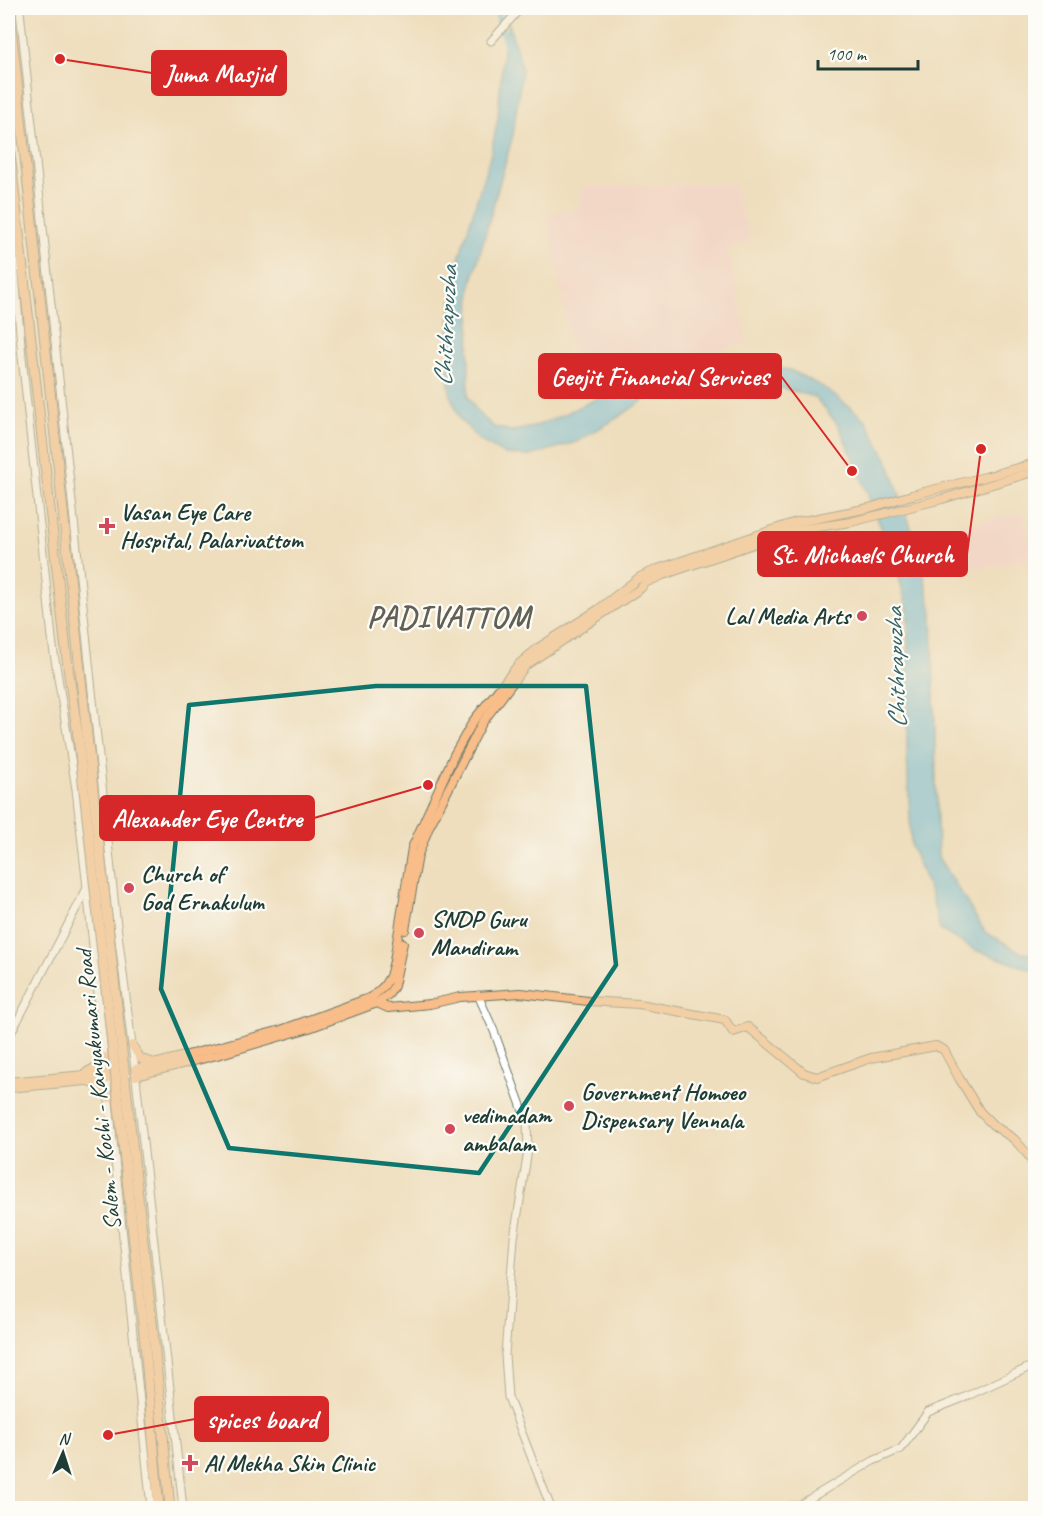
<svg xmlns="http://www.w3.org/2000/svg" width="1043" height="1516" font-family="Caveat,sans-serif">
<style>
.built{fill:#f7cfd2}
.water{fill:#65bce2;stroke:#427c8b;stroke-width:1.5}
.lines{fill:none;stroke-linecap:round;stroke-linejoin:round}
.canal{stroke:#65bce2;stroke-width:7}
.minor-casing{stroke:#677564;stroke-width:9}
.major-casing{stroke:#677564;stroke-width:10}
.highway-casing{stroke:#677564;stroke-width:11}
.minor{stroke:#fff;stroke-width:7}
.major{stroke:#f8bd89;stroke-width:8}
.highway{stroke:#f8bd89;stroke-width:9}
.highway-bridge-casing{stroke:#677564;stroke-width:11;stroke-linecap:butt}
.highway-bridge{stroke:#f8bd89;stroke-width:9}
.marked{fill:none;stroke:#0f766e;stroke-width:4.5;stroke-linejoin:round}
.poi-dot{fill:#d1495b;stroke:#fdfcf7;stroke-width:2}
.labels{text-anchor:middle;stroke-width:4.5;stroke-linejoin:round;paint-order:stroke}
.poi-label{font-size:24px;font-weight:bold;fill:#1f3d34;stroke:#fdfcf7;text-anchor:start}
.street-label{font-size:24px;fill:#1f3d34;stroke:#fdfcf7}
.water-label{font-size:26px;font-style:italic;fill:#346368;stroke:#fdfcf7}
.district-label{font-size:30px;font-weight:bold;letter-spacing:1.5px;fill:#606056;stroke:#fdfcf7}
.leader{fill:none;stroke:#d62828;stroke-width:2}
.callout-dot{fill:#d62828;stroke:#fdfcf7;stroke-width:2}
.callout{fill:#d62828;stroke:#d62828;stroke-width:2}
.callout-label{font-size:26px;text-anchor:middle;font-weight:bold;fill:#fff}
</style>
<rect width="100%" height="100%" fill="#fdfcf7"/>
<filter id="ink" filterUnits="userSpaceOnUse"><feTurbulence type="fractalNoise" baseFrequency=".0167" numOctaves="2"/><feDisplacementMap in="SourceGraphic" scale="12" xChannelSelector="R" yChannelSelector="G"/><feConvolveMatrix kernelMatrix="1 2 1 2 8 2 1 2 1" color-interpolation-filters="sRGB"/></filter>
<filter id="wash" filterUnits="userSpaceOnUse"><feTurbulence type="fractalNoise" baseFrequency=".008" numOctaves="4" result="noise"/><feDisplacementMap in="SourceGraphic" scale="24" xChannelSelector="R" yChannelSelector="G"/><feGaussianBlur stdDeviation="1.35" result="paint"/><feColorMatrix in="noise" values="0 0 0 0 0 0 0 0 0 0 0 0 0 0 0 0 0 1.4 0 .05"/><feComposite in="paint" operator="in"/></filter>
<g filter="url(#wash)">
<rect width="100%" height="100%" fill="#eedebd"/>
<!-- built -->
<g class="built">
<polygon points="733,183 752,243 728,248 748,343 652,367 606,375 601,354 573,361 547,213 579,210 582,187"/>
<polygon points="1022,513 1035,559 950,574 942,529"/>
</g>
<!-- water -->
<polygon class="water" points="509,24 522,69 513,135 471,285 468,396 477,412 494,427 512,431 534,427 560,416 607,394 647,369 671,362 752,364 790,370 823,387 865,419 888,461 918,548 932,612 938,857 985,932 1022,953 1035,954 1035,971 975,950 940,930 931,895 911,846 907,753 908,610 895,563 853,457 838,425 815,397 770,385 718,378 679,383 650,396 620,416 576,442 530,456 504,454 479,440 460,419 451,397 448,378 449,327 454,282 460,255 491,153 498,118 503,49"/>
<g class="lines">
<!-- canal -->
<polyline class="canal" points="496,8 507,46"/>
</g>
</g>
<g filter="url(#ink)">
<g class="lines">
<!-- minor casing -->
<g class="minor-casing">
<g id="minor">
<polyline points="20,11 116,917 135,1069 183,1508"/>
<polyline points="491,41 521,8"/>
<polyline points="11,226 22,357 53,647 76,789 87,888 151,1508"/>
<polyline points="478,995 494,1031 527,1122 528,1150 514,1238 505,1355 508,1397 551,1508"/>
<polyline points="8,1039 87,888"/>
<polyline points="772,1508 799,1505 873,1461 901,1449 928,1412 963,1398 1036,1364"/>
</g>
</g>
<!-- major casing -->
<g class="major-casing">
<g id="major">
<polyline points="405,930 418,855 429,827 482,723 526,665 641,588 645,583 663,575 791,531 851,522 942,499 1036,471"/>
<polyline points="377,1003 388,1008 430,1004 460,997 521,993 588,1001 639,1004 725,1020 733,1032 748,1027 804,1073 817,1077 871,1058 936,1046 944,1050 959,1078 980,1112 993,1125 1014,1139 1029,1156 1036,1170"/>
<polyline points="132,1045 141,1059 155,1063"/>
<polyline points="135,1069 281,1030 372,997 384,986 390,976 394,961 412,848 454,755 474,720 519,664 538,648 599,609 640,577 658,569 793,523 869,508 912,495 985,477 1036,463"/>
<polyline points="87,1072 98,1066 105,1057"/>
<polyline points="136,1076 221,1054 309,1028 377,1003 389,994 394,986 403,943"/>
<polyline points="8,1082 107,1073"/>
<polyline points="90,1082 101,1087 109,1098"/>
<polyline points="8,1088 108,1079"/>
</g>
</g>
<!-- highway casing -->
<g class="highway-casing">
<g id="highway">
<polyline points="9,8 87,735"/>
<polyline points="8,136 68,668 78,736"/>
<polyline points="153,1332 170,1508"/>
<polyline points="144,1333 159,1508"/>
</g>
</g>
<!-- minor -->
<use href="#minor" class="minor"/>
<!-- major -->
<use href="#major" class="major"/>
<!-- highway -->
<use href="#highway" class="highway"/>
<!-- highway-bridge casing -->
<g class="highway-bridge-casing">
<g id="highway-bridge">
<polyline points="87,735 153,1332"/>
<polyline points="78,736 144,1333"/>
</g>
</g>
<!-- highway-bridge -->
<use href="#highway-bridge" class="highway-bridge"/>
</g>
</g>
<!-- marked area -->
<path d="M0 0H1043V1516H0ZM376,686H586L616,965L479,1173L229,1148L161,989L189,705Z" fill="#eedebd" fill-opacity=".55" fill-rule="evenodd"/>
<path class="marked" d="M376,686H586L616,965L479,1173L229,1148L161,989L189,705Z"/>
<!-- markers -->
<g class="poi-dot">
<path d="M104 517h6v6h6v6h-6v6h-6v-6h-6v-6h6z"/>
<circle cx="862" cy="616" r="6"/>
<circle cx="129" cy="888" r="6"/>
<circle cx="419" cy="933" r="6"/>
<circle cx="569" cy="1106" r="6"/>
<circle cx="450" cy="1129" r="6"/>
<path d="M187 1454h6v6h6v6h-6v6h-6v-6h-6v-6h6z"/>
</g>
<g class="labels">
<!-- poi labels -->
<g class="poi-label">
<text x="120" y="520">Vasan Eye Care<tspan x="120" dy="28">Hospital, Palarivattom</tspan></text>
<text x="850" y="624" text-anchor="end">Lal Media Arts</text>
<text x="141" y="882">Church of<tspan x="141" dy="28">God Ernakulum</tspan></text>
<text x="431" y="927">SNDP Guru<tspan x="431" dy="28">Mandiram</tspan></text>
<text x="581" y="1100">Government Homoeo<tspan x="581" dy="28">Dispensary Vennala</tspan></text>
<text x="462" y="1123">vedimadam<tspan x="462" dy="28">ambalam</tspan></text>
<text x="204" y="1471">Al Mekha Skin Clinic</text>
</g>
<!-- street labels -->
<g class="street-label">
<text transform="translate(98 1090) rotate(-96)" y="8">Salem - Kochi - Kanyakumari Road</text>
</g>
<!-- water labels -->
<g class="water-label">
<text transform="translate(445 326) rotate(-87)" y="9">Chithrapuzha</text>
<text transform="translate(895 668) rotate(-92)" y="9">Chithrapuzha</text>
</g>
<!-- district labels -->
<g class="district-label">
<text x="449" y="627">PADIVATTOM</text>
</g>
</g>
<!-- callouts -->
<path class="leader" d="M60 59L152 73M852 471L781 376M981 449L967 554M428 785L314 818M108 1435L195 1419"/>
<g class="callout-dot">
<circle cx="60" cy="59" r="6"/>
<circle cx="852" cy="471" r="6"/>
<circle cx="981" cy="449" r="6"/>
<circle cx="428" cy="785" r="6"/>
<circle cx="108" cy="1435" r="6"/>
</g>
<g class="callout">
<rect x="152" y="51" width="134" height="44" rx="6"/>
<rect x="539" y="354" width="242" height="44" rx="6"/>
<rect x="758" y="532" width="209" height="44" rx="6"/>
<rect x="100" y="796" width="214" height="44" rx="6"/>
<rect x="195" y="1397" width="133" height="44" rx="6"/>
</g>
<g class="callout-label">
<text x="219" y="82">Juma Masjid</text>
<text x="660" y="385">Geojit Financial Services</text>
<text x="862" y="563">St. Michaels Church</text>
<text x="207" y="827">Alexander Eye Centre</text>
<text x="262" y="1428">spices board</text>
</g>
<!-- margin -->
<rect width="1043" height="1516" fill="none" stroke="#fdfcf7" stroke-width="30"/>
<!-- north arrow -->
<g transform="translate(63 1453) rotate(3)" stroke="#fdfcf7" stroke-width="4.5" paint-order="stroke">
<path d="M0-4.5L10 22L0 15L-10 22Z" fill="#1f3d34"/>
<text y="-9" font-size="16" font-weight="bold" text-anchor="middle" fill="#1f3d34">N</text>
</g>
<!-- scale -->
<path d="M818 60v9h100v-9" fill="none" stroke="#1f3d34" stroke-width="3"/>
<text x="827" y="60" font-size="18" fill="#1f3d34" stroke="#fdfcf7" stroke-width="4.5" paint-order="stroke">100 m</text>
</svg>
